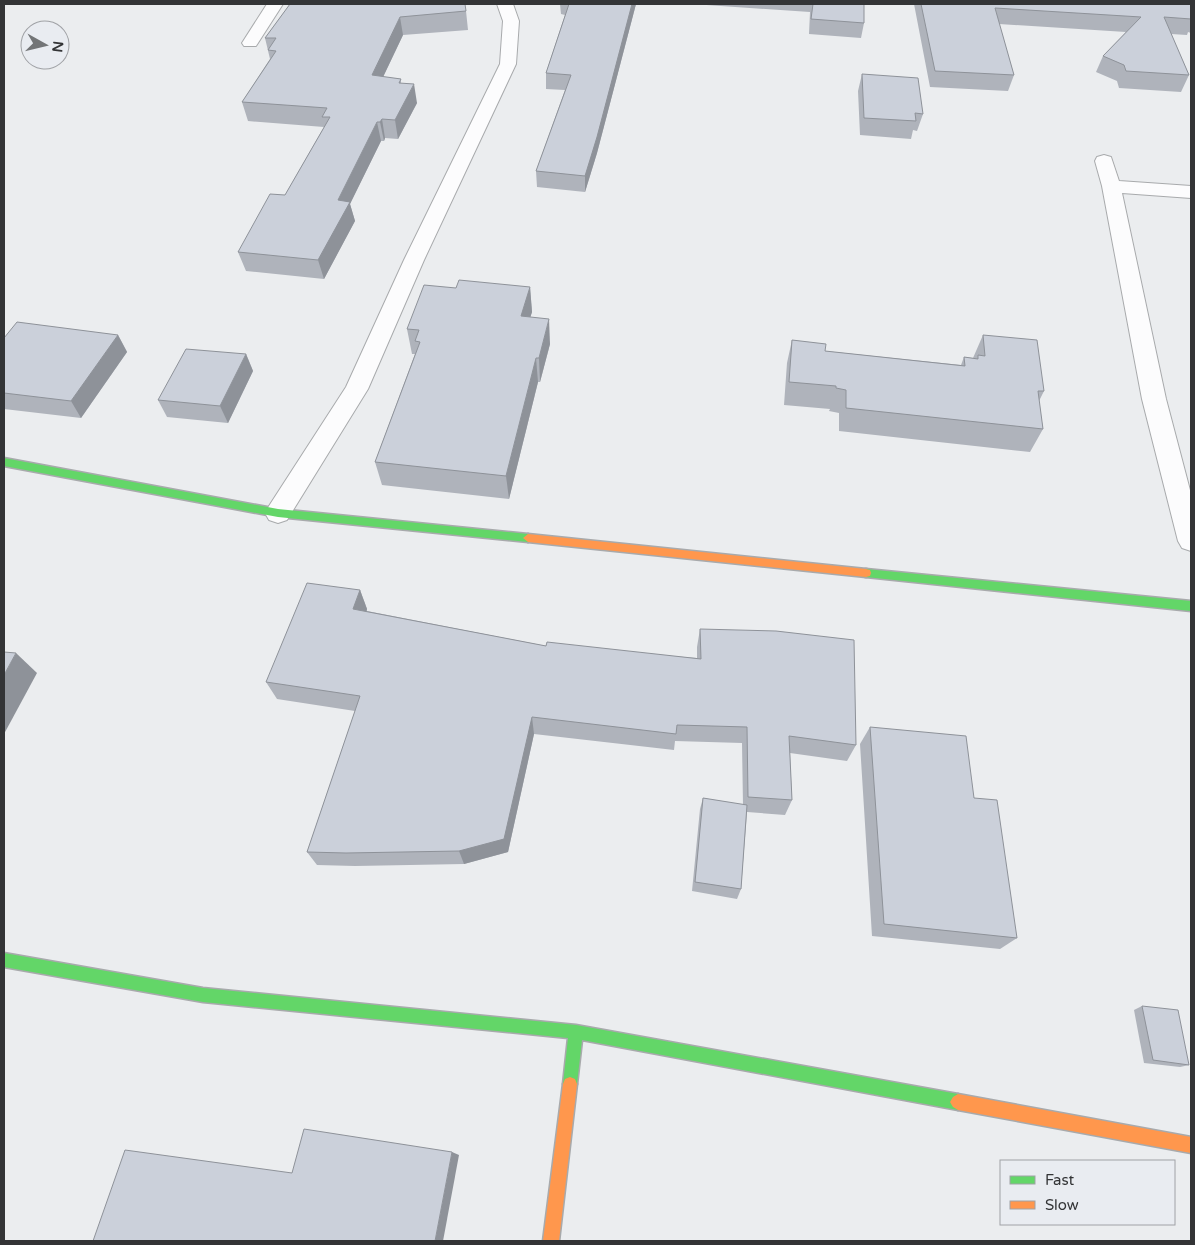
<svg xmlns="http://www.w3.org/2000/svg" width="1195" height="1245" font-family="'Varela Round',sans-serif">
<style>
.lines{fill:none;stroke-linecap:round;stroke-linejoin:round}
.street-casing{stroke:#a8aaac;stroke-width:2}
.fast-casing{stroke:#a8aaac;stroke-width:3}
.slow-casing{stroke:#a8aaac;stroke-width:3}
.street{fill:#fcfcfd;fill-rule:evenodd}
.fast{fill:#63d668;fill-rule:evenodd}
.slow{fill:#ff974d;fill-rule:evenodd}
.wall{fill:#afb3bb}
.shaded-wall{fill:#8e9299}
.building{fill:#cbd0da;stroke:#8e9299}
</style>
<rect width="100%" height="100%" fill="#ebedef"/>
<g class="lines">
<!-- street casing -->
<g class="street-casing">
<g id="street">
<polygon points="267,4 283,4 256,46 244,46 242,43"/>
<polygon points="497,4 513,4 519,21 516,64 424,260 368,389 287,520 278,523 269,520 265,513 269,506 346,387 404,260 500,64 503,21"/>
<polygon points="1104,155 1111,157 1119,181 1191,186 1191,198 1122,193 1166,399 1191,494 1191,551 1182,548 1178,541 1142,399 1102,186 1095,161 1097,157"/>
</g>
</g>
<!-- fast casing -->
<g class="fast-casing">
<g id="fast">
<polygon points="4,458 278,509 528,534 533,538 528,542 278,517 4,466"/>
<polygon points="866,569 1191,601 1191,611 866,577 862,576 861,573 862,570"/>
<polygon points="4,953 203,988 576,1025 958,1094 963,1097 966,1102 963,1107 958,1110 582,1040 577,1084 575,1089 570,1091 565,1089 563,1084 568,1038 203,1002 4,967"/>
</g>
</g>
<!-- slow casing -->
<g class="slow-casing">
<g id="slow">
<polygon points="528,534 866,569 870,570 871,573 870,576 866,577 528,542 523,538"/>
<polygon points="570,1077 575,1079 577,1084 559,1241 543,1241 563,1084 565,1079"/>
<polygon points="958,1094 1191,1137 1191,1153 958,1110 953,1107 950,1102 953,1097"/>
</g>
</g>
<!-- street -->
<use href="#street" class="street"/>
<!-- fast -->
<use href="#fast" class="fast"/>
<!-- slow -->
<use href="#slow" class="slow"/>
</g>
<!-- wall -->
<g class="wall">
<polygon points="290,4 466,11 468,30 403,35 383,77 401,79 401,83 417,103 398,139 385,138 384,141 381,141 350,204 355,221 324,279 246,271 238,252 285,195 324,127 248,121 242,102 270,59 265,38"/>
<polygon points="560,4 636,4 597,153 585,192 537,187 536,171 565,90 546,89 546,73 565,15 561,14"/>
<polygon points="692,4 864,4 864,23 861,38 809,34 810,12"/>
<polygon points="914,4 1191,4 1191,33 1188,32 1187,35 1171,34 1189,75 1181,92 1119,88 1117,81 1096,72 1103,56 1126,32 999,24 1014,75 1008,91 930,87"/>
<polygon points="862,74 923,114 917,131 913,130 911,139 860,135 858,91"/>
<polygon points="530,287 532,312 530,317 550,344 540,382 538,382 509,499 382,485 375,462 415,354 412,354 407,329 456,288"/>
<polygon points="118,335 127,352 81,418 4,409 4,338"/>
<polygon points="983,335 1044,391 1039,401 1043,429 1030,452 839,431 839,413 829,411 830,409 784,405 787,363 792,340 825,351 961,365 964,357 973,358"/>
<polygon points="246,354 253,371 228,423 167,417 158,400"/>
<polygon points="360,590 367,609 367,611 546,646 697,658 697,647 700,629 856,745 847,761 790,753 792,800 785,815 747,812 741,889 737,899 692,891 700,809 703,798 743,805 742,743 675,741 674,750 534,734 508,852 464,864 355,866 317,865 307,852 355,711 277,699 266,682"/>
<polygon points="870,727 974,798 1017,938 1000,949 872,936 860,744"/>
<polygon points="1142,1006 1189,1065 1180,1067 1144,1063 1134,1010"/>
</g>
<!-- shaded-wall -->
<g class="shaded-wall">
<polygon points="632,4 636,4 597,153 585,192 585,176"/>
<polygon points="400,17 403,35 375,94 372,75"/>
<polygon points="414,84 417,103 398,139 395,120"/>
<polygon points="382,119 385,138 384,141 380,122"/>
<polygon points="377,122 381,141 350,204 355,221 324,279 318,260 338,200"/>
<polygon points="530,287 532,312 523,341 521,316"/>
<polygon points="549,319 550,344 540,382 539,358"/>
<polygon points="118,335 127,352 81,418 71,401"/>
<polygon points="246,354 253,371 228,423 220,406"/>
<polygon points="536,358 538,382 509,499 506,476"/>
<polygon points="360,590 367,609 361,628 353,609"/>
<polygon points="16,653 37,673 4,734 4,675"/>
<polygon points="532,717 534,734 508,852 464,864 459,851"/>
<polygon points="452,1152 459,1155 443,1241 435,1241"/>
</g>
<!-- building -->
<g class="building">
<polygon points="290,4 465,4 466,11 400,17 372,75 401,79 399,83 414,84 395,120 382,119 380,122 377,122 338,200 350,202 318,260 238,252 270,194 285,195 330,117 322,117 327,108 242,102 276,51 268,50 276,38 265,38"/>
<polygon points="569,4 632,4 597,137 585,176 536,171 571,75 546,73"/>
<polygon points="813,4 864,4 864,23 811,19"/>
<polygon points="921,4 1191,4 1191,19 1164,17 1189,75 1126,71 1124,65 1103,56 1141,17 995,8 1014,75 935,71"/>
<polygon points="862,74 918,78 923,114 915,113 916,121 864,118"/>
<polygon points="459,280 530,287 521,316 549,319 539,358 536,358 506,476 375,462 420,342 415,341 419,330 407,329 424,285 456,288"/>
<polygon points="17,322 118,335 71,401 4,393 4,338"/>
<polygon points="983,335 1037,340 1044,391 1038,391 1043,429 846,408 846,390 836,388 836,386 789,382 792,340 826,344 825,351 965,366 964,357 978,359 978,355 985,356"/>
<polygon points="186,349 246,354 220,406 158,400"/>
<polygon points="307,583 360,590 353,609 546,646 547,642 701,659 700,629 776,631 854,640 856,745 789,736 792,800 748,797 747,727 677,725 676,734 532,717 504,839 459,851 346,853 307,852 360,696 266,682"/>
<polygon points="4,652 16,653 4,675"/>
<polygon points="870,727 966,736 974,798 997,800 1017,938 884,924"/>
<polygon points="703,798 747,805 741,889 695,882"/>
<polygon points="1142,1006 1178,1010 1189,1065 1153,1060"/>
<polygon points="304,1129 452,1152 435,1241 93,1241 125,1150 292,1173"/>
</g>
<!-- border -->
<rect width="1195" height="1245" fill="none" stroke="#333436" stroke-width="10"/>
<!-- legend -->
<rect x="1000" y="1160" width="175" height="65" fill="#e9ecf1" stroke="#a0a2a6"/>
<rect x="1010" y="1176" width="25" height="8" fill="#63d668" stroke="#a0a2a6"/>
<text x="1045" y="1185" font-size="15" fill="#333436">Fast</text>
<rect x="1010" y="1201" width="25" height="8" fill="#ff974d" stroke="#a0a2a6"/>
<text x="1045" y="1210" font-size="15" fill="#333436">Slow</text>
<!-- north arrow -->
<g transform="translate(45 45) rotate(98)"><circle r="24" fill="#e9ecf1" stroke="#a0a2a6"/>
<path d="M0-4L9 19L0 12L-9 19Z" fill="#737577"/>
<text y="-8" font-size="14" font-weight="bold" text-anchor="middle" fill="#333436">N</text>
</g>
</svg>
